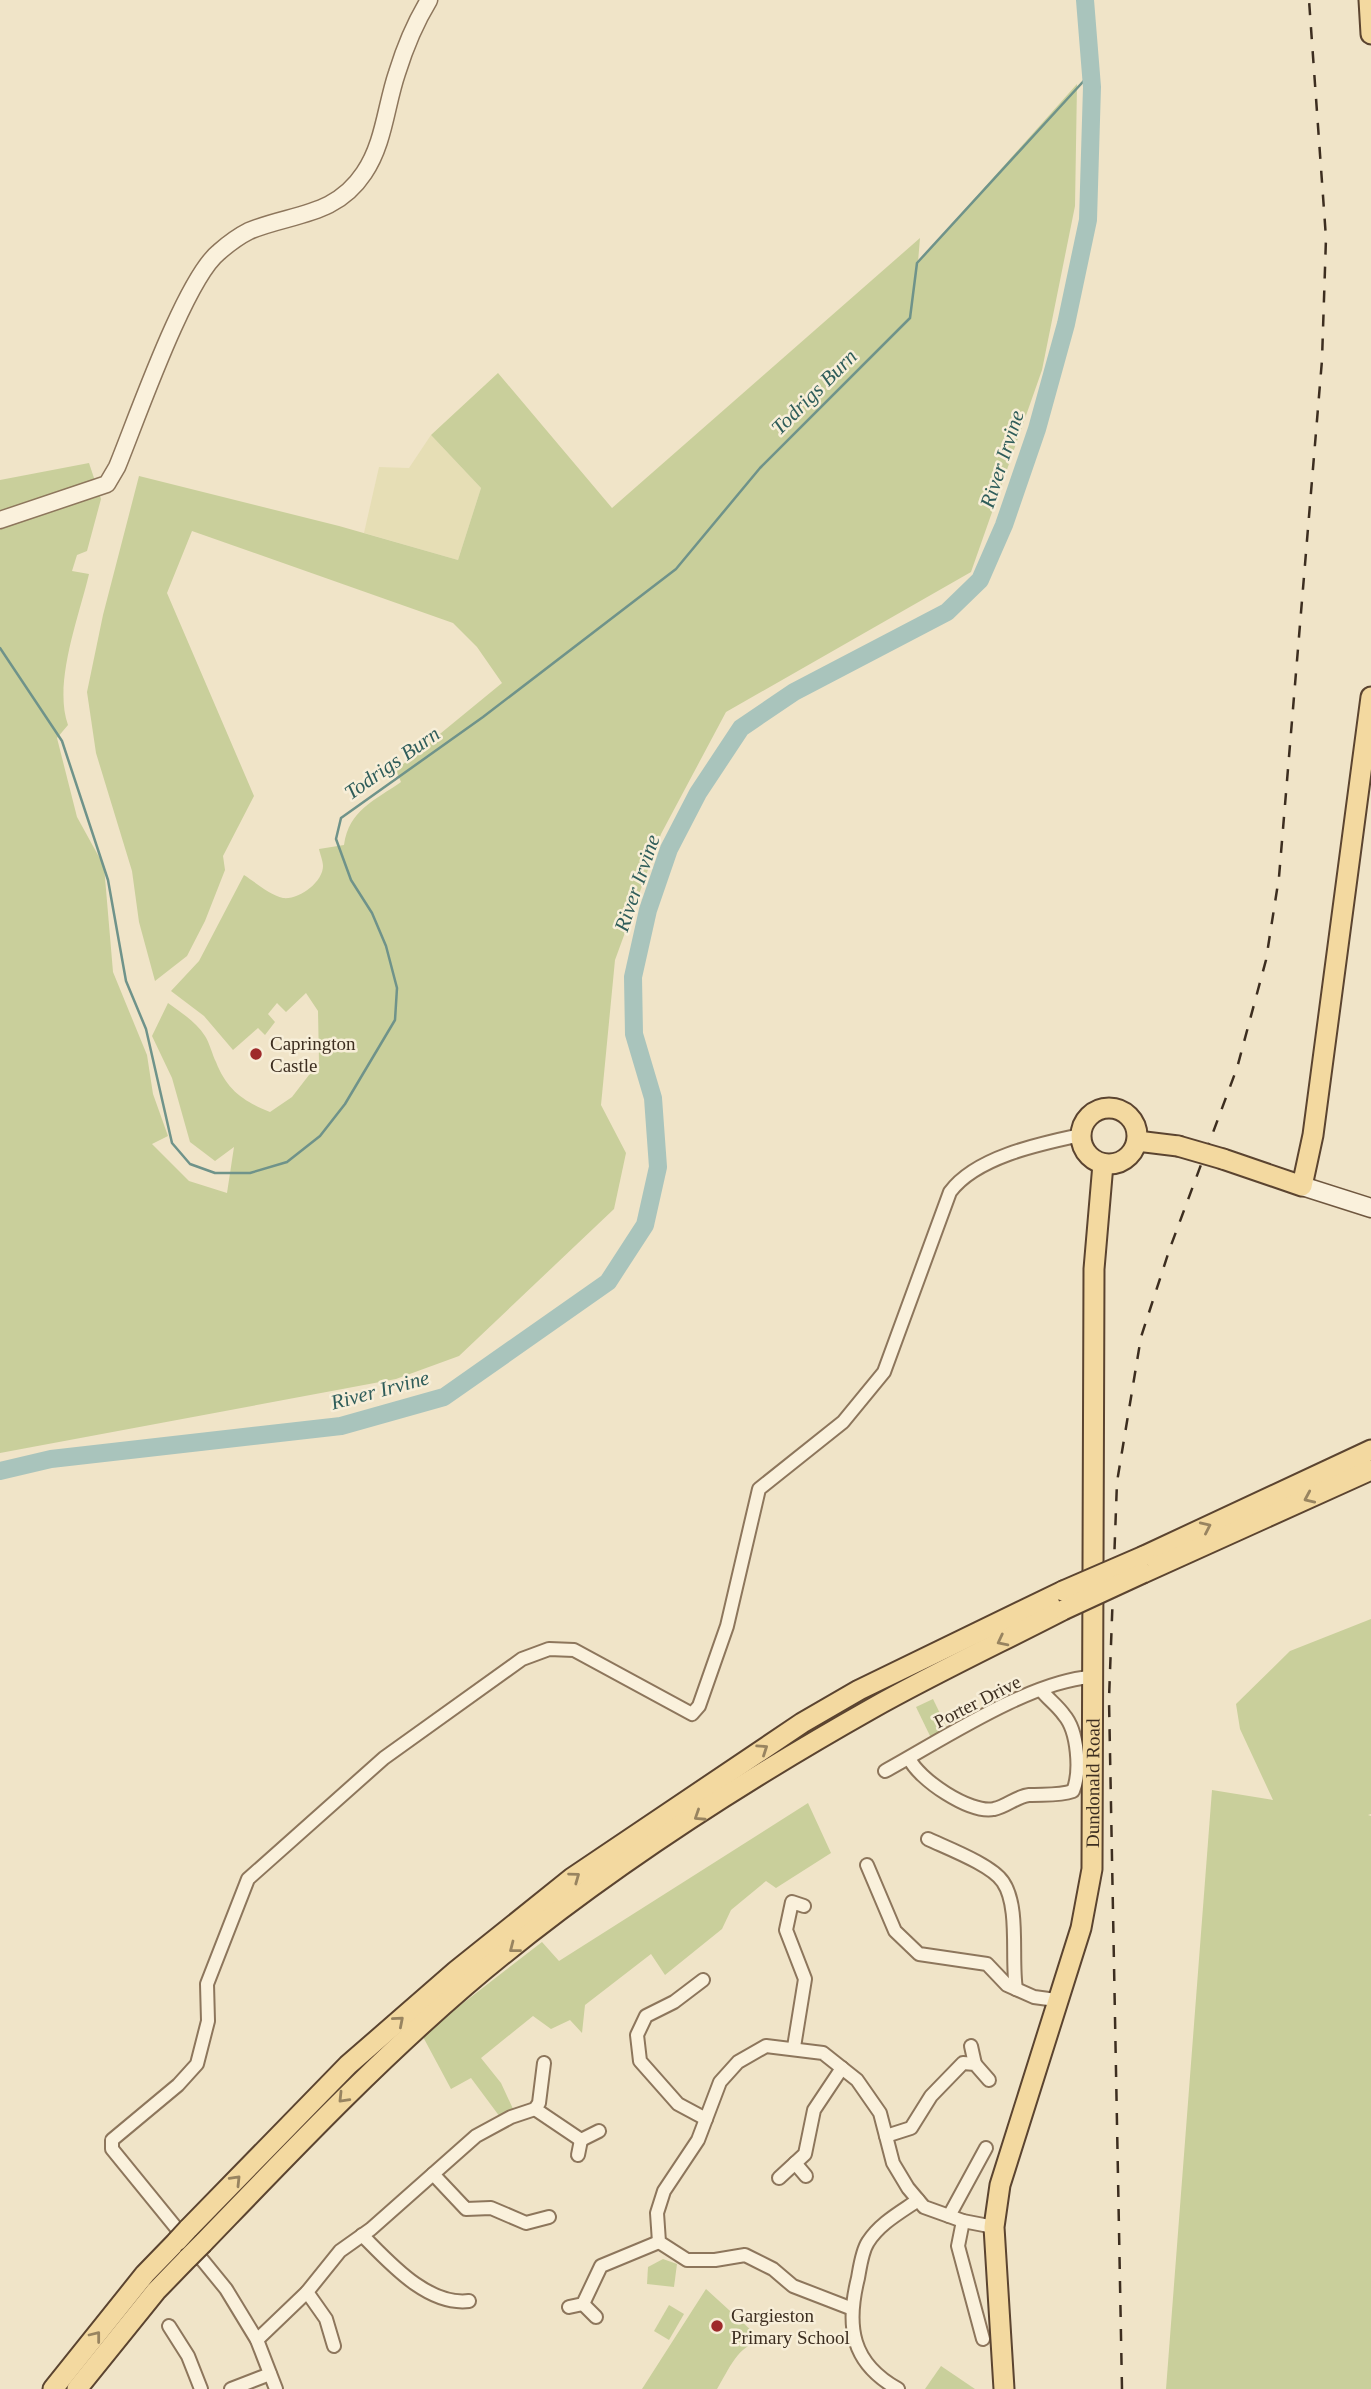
<svg xmlns="http://www.w3.org/2000/svg" width="1371" height="2389" font-family="Georgia,serif">
<style>
.farmland{fill:#e6deb5}
.green{fill:#c9cf9b}
.lines{fill:none;stroke-linecap:round;stroke-linejoin:round}
.stream{stroke:#6f938a;stroke-width:2.5}
.river{stroke:#a9c4bc;stroke-width:18}
.minor-casing{stroke:#8d765c;stroke-width:16}
.tertiary-casing{stroke:#8d765c;stroke-width:19}
.secondary-casing{stroke:#6f573f;stroke-width:21}
.primary-casing{stroke:#5b4430;stroke-width:23}
.minor{stroke:#faf1dc;stroke-width:12}
.tertiary{stroke:#faf1dc;stroke-width:16}
.secondary{stroke:#faf1dc;stroke-width:18}
.primary{stroke:#f3d9a0;stroke-width:19}
.rail{stroke:#3d2e20;stroke-width:2.5;stroke-dasharray:12 12;stroke-linecap:butt}
.primary-bridge-casing{stroke:#5b4430;stroke-width:23;stroke-linecap:butt}
.primary-bridge{stroke:#f3d9a0;stroke-width:19}
.oneway{stroke:#988460}
.poi-dot{fill:#9e2a2b;stroke:#f7eed8;stroke-width:2.5}
.labels{text-anchor:middle;stroke-width:5;stroke-linejoin:round;paint-order:stroke}
.poi-label{font-size:19px;fill:#3d2e20;stroke:#f7eed8;text-anchor:start}
.street-label{font-size:19px;fill:#3d2e20;stroke:#f7eed8}
.water-label{font-size:21px;font-style:italic;fill:#2f5d5a;stroke:#f7eed8}
</style>
<rect width="100%" height="100%" fill="#f0e4c8"/>
<!-- farmland -->
<polygon class="farmland" points="431,435 481,488 458,560 364,533 379,467 409,468"/>
<!-- green -->
<g class="green">
<path d="M1077,84L1075,206L1042,370L971,572L726,712L661,834L615,960L601,1105L626,1153L614,1209L459,1356L396,1379L0,1453V480L89,463L101,499L87,551L77,555L72,571L89,574C79,617 53,683 68,725L57,738L77,817L104,866L113,972L147,1055L153,1094L168,1136L152,1144L189,1181L227,1193L234,1147L215,1161L190,1142L172,1078L152,1036L168,1003C182,1013 196,1022 205,1036C210,1044 212,1054 216,1062C227,1090 243,1101 270,1112L292,1097L319,1062L318,1011L306,993L286,1012L277,1003L268,1014L275,1022L265,1035L258,1028L233,1050L204,1016L171,991L199,961L244,875C255,882 270,895 283,898C299,900 323,882 323,866C323,861 320,854 319,849L344,845C349,810 374,801 401,782L396,770L502,683L477,647L453,623L192,531L167,593L254,796L223,856L225,870L205,921L187,956L155,981L139,922L132,871L96,753L87,692L103,615L139,476L339,526L458,560L481,488L431,435L498,373L612,508L920,238L918,262Z"/>
<polygon points="1371,1619 1371,1814 1368,1815 1371,1816 1371,2389 1166,2389 1212,1790 1273,1800 1240,1729 1236,1704 1290,1651"/>
<polygon points="933,1699 949,1732 932,1740 916,1707"/>
<polygon points="808,1803 831,1853 776,1888 766,1881 731,1910 722,1929 665,1975 651,1954 585,2005 582,2033 570,2020 551,2029 533,2016 481,2058 501,2083 514,2111 500,2117 471,2078 451,2089 422,2035 542,1942 559,1961"/>
<polygon points="663,2259 677,2264 674,2287 647,2284 648,2267"/>
<path d="M706,2289L764,2342C740,2340 728,2371 717,2389H642Z"/>
<polygon points="669,2305 684,2314 669,2340 654,2331"/>
<polygon points="941,2366 975,2389 925,2389"/>
</g>
<g class="lines">
<!-- stream -->
<polyline class="stream" points="0,648 62,741 108,880 126,981 146,1029 172,1143 190,1164 215,1173 250,1173 287,1162 320,1136 345,1104 395,1020 397,988 386,946 372,913 351,880 336,839 341,818 483,717 676,569 760,468 910,318 917,263 1091,73"/>
<!-- river -->
<polyline class="river" points="0,1471 51,1459 341,1426 444,1397 608,1282 645,1225 658,1167 653,1098 634,1034 633,977 648,910 669,849 698,793 741,728 794,692 947,612 980,580 1004,525 1037,429 1066,324 1088,220 1092,87 1085,0"/>
<!-- minor casing -->
<g class="minor-casing">
<g id="minor">
<path d="M909,1758C918,1779 970,1814 994,1809C1006,1807 1017,1796 1029,1795C1044,1794 1059,1796 1073,1791C1081,1772 1078,1731 1064,1715C1058,1706 1048,1699 1041,1690"/>
<path d="M885,1771C940,1741 1030,1681 1091,1677"/>
<path d="M928,1839C947,1848 992,1865 1003,1882C1020,1907 1011,1959 1016,1989"/>
<polyline points="867,1865 895,1931 919,1954 987,1964 1007,1985 1034,1997 1056,2000"/>
<polyline points="703,1980 674,2002 646,2016 637,2035 640,2061 678,2104 706,2119"/>
<polyline points="971,2046 975,2064"/>
<polyline points="794,2047 805,1979 786,1930 792,1902 804,1906"/>
<polyline points="535,2109 581,2140 599,2131"/>
<polyline points="886,2136 911,2128 931,2096 963,2063 975,2064 989,2080"/>
<polyline points="578,2155 581,2140"/>
<polyline points="795,2163 806,2176"/>
<polyline points="433,2174 466,2209 491,2208 526,2223 549,2217"/>
<polyline points="779,2178 805,2154 814,2110 842,2068"/>
<polyline points="949,2216 986,2148"/>
<polyline points="963,2221 958,2246 983,2339"/>
<path d="M362,2235C389,2262 427,2306 469,2301"/>
<polyline points="307,2292 326,2319 334,2346"/>
<polyline points="583,2304 596,2317"/>
<polyline points="569,2307 583,2304 601,2266 659,2242"/>
<polyline points="850,2308 793,2286 773,2269 745,2255 715,2260 687,2260 659,2242 657,2213 664,2191 698,2140 720,2082 738,2062 766,2046 823,2053 857,2080 880,2113 893,2163 908,2188 924,2207 963,2221 994,2227"/>
<polyline points="169,2326 188,2356 201,2389"/>
<polyline points="257,2340 307,2292 340,2251 371,2229 476,2136 511,2117 535,2109 539,2103 544,2063"/>
<polyline points="231,2389 270,2374"/>
<path d="M276,2389L257,2340L226,2289L112,2149V2140L178,2085L197,2064L208,2021L207,1984L248,1879L384,1758L522,1659L549,1649L574,1650L692,1714L699,1706L727,1626L759,1489L843,1422L884,1372L950,1192C976,1157 1039,1144 1081,1135"/>
<path d="M898,2389C851,2363 846,2326 858,2278C860,2267 862,2251 868,2242C880,2223 901,2212 918,2200"/>
</g>
</g>
<!-- tertiary casing -->
<g class="tertiary-casing">
<path id="tertiary" d="M0,520L107,484L117,467C136,421 185,279 219,252C227,245 239,236 249,231C292,213 335,217 364,173C384,144 386,105 397,73C405,47 415,23 429,0"/>
</g>
<!-- secondary casing -->
<g class="secondary-casing">
<polyline id="secondary" points="1302,1186 1371,1208"/>
</g>
<!-- primary casing -->
<g class="primary-casing">
<g id="primary">
<polyline points="1369,0 1371,34"/>
<circle cx="1109" cy="1136" r="28"/>
<polyline points="1137,1141 1178,1146"/>
<polyline points="1223,1159 1302,1186 1313,1135 1371,697"/>
<polyline points="1144,1556 1371,1450"/>
<polyline points="1143,1573 1371,1470"/>
<polyline points="188,2229 348,2065 456,1971 572,1878 802,1723 859,1690 1063,1591"/>
<path d="M203,2243C288,2155 372,2066 465,1986C587,1882 731,1788 871,1709C933,1674 999,1643 1063,1610"/>
<polyline points="53,2389 145,2274 177,2241"/>
<polyline points="77,2389 156,2291 188,2258"/>
<path id="s1" d="M1004,2389L994,2227L1000,2185L1081,1928L1092,1869L1094,1269L1103,1164"/>
</g>
</g>
<!-- minor -->
<use href="#minor" class="minor"/>
<!-- tertiary -->
<use href="#tertiary" class="tertiary"/>
<!-- secondary -->
<use href="#secondary" class="secondary"/>
<!-- primary -->
<use href="#primary" class="primary"/>
<!-- rail -->
<polyline class="rail" points="1122,2389 1109,1699 1117,1482 1141,1337 1170,1248 1237,1068 1266,960 1279,877 1322,360 1326,238 1309,0"/>
<!-- primary-bridge casing -->
<g class="primary-bridge-casing">
<g id="primary-bridge">
<polyline points="1178,1146 1223,1159"/>
<polyline points="1063,1591 1144,1556"/>
<polyline points="1063,1610 1143,1573"/>
<polyline points="177,2241 188,2229"/>
<polyline points="188,2258 203,2243"/>
</g>
</g>
<!-- primary-bridge -->
<use href="#primary-bridge" class="primary-bridge"/>
</g>
<!-- one-way arrows -->
<defs><path id="oneway-chevron" d="M-2-3.5L2.5 0L-2 3.5" fill="none" stroke-width="1.6" stroke-linecap="round" stroke-linejoin="round" transform="scale(1.75)"/></defs>
<g class="oneway">
<use href="#oneway-chevron" transform="translate(1309 1498) rotate(156)"/>
<use href="#oneway-chevron" transform="translate(1206 1527) rotate(-25)"/>
<use href="#oneway-chevron" transform="translate(1002 1641) rotate(153)"/>
<use href="#oneway-chevron" transform="translate(763 1749) rotate(-34)"/>
<use href="#oneway-chevron" transform="translate(699 1816) rotate(147)"/>
<use href="#oneway-chevron" transform="translate(575 1877) rotate(-36)"/>
<use href="#oneway-chevron" transform="translate(514 1948) rotate(142)"/>
<use href="#oneway-chevron" transform="translate(399 2021) rotate(-41)"/>
<use href="#oneway-chevron" transform="translate(343 2098) rotate(134)"/>
<use href="#oneway-chevron" transform="translate(236 2180) rotate(-46)"/>
<use href="#oneway-chevron" transform="translate(96 2336) rotate(-52)"/>
</g>
<!-- markers -->
<g class="poi-dot">
<circle cx="256" cy="1054" r="7"/>
<circle cx="717" cy="2326" r="7"/>
</g>
<g class="labels">
<!-- poi labels -->
<g class="poi-label">
<text x="270" y="1050">Caprington<tspan x="270" dy="22">Castle</tspan></text>
<text x="731" y="2322">Gargieston<tspan x="731" dy="22">Primary School</tspan></text>
</g>
<!-- street labels -->
<g class="street-label">
<text transform="translate(977 1701) rotate(-27)" y="7">Porter Drive</text>
<text dy="7" stroke="none"><textPath href="#s1" startOffset="620">Dundonald Road</textPath></text>
</g>
<!-- water labels -->
<g class="water-label">
<text transform="translate(814 392) rotate(-45)" y="7">Todrigs Burn</text>
<text transform="translate(1002 459) rotate(-72)" y="7">River Irvine</text>
<text transform="translate(392 763) rotate(-35)" y="7">Todrigs Burn</text>
<text transform="translate(637 883) rotate(-71)" y="7">River Irvine</text>
<text transform="translate(380 1390) rotate(-15)" y="7">River Irvine</text>
</g>
</g>
</svg>
